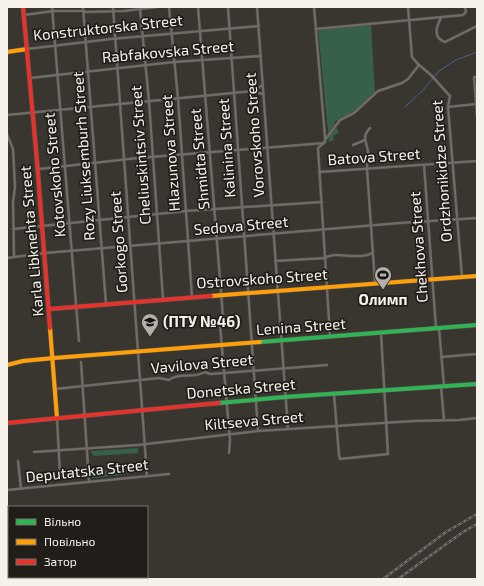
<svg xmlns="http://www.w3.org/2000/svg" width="484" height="586" font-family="'Exo 2',sans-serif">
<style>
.green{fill:#376049}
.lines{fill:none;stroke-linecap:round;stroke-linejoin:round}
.stream{stroke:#45629a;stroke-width:1}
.street-casing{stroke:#57544e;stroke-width:3}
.fast-casing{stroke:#57544e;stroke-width:5}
.slow-casing{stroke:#57544e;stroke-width:5}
.jam-casing{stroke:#57544e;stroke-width:5}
.street{stroke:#706d69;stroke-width:2}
.fast{stroke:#30b455;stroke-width:4}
.slow{stroke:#ff9f0a;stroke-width:4}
.jam{stroke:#e5322d;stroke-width:4}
.rail-casing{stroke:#72706b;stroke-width:2.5}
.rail{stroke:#211e19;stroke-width:1;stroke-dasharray:3;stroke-linecap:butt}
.labels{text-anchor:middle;stroke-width:3.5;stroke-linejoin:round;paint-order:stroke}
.street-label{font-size:15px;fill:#f6f2eb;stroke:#211e19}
.poi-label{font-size:15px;font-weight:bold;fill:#f6f2eb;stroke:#211e19}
</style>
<rect width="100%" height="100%" fill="#39352f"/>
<!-- green -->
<g class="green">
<polygon points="371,25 375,92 358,109 334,122 339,133 333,136 334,140 329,142 318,30"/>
<polygon points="138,448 138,453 94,456 90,451"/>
<polygon points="122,470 122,475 92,478 91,472"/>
</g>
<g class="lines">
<!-- stream -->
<polyline class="stream" points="405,107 424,89 439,71 456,60 477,52"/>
<!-- street casing -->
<g class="street-casing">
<g id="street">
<polyline points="52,7 79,341"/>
<polyline points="83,7 106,304"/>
<polyline points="113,7 147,476"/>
<polyline points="169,7 178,98 192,297"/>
<polyline points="198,7 222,304 223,320 220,325 230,440 229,453"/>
<polyline points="228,7 258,431"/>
<polyline points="257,7 288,429"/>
<polyline points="314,7 325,137 325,142 318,148 330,336"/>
<polyline points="408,7 412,57 418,64 431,75 450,96 448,107 462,277"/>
<polyline points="140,9 149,101 163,299"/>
<polyline points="84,12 124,11 157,7"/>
<polyline points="24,15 53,11 84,11"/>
<path d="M441,18C436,27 433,38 445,42L477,26"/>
<polyline points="316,29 463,15 466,12 465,7"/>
<polyline points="27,49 111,39 259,26"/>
<polyline points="477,77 474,77 477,116"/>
<polyline points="30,78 174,62 261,56"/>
<polyline points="255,92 263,94"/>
<polyline points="448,107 476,104"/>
<polyline points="7,115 253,91 260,87 262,85"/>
<path d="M370,128C361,137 367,142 368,152C368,158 367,163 367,169L375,283"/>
<polyline points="7,134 13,149 15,187 13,202 14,257"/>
<polyline points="325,140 340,120 354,113 378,91 402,83 408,79 419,65"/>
<polyline points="353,145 365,140"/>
<polyline points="424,165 436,328"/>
<polyline points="39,169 138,158 324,143"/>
<polyline points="319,172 477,161"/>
<polyline points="13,229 186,211 322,202"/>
<path d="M326,257C329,256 332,255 336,255C345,255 366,259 373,252"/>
<polyline points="7,258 45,253 400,223 477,218"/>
<polyline points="275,261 326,258"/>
<polyline points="439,328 444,386"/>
<polyline points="441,357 477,354"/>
<polyline points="81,362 89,482"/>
<polyline points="441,386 444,420"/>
<path d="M55,389L159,378L169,380C179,372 194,379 205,372L210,374L224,373L327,365"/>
<polyline points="334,394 339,455 340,459 388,454 381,333"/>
<polyline points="57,419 60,474"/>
<polyline points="34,452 138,445 258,431 414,421 459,420 477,418"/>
<polyline points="18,461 21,489"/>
<polyline points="7,490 169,474"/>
</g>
</g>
<!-- fast casing -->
<g class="fast-casing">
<g id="fast">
<polyline points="260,342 477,325"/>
<polyline points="219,403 285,397 477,384"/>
</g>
</g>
<!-- slow casing -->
<g class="slow-casing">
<g id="slow">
<polyline points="7,52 27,49"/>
<polyline points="211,296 477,276"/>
<polyline points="50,328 57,418"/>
<polyline points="7,365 23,361 54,358 260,342"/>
</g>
</g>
<!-- jam casing -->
<g class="jam-casing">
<g id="jam">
<polyline points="23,7 37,161 50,328"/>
<polyline points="50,309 211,296"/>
<polyline points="7,423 219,403"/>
</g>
</g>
<!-- street -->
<use href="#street" class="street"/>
<!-- fast -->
<use href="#fast" class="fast"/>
<!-- slow -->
<use href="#slow" class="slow"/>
<!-- jam -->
<use href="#jam" class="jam"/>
<!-- rail casing -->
<g class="rail-casing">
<g id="rail">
<polyline points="383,579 446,532 477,514"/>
<polyline points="398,579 463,532 477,524"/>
</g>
</g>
<!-- rail -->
<use href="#rail" class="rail"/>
</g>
<!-- icons -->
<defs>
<g id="stadium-pin" transform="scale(0.9)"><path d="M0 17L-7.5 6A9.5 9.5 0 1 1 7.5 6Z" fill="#b4b0a9" stroke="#211e19"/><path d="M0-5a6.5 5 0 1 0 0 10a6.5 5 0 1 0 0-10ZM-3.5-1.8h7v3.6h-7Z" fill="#111"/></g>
<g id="university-pin" transform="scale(0.9)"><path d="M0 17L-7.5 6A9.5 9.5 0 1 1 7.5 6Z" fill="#b4b0a9" stroke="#211e19"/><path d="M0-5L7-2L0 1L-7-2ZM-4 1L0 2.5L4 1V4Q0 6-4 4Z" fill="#111"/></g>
</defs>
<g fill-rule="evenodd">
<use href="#stadium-pin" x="383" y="275"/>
<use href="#university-pin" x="150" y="322"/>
</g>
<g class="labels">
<!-- street labels -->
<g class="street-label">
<text transform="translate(108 28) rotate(-6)" y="5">Konstruktorska Street</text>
<text transform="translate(168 52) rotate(-5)" y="5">Rabfakovska Street</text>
<text transform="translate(255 135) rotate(-94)" y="5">Vorovskoho Street</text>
<text transform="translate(227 148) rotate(-94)" y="5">Kalinina Street</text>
<text transform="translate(171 153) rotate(-94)" y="5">Hlazunova Street</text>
<text transform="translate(141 155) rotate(-94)" y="5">Cheliuskintsiv Street</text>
<text transform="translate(84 156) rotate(-94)" y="5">Rozy Liuksemburh Street</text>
<text transform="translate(374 157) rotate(-4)" y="5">Batova Street</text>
<text transform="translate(200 159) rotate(-95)" y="5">Shmidta Street</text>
<text transform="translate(442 171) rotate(-94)" y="5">Ordzhonikidze Street</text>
<text transform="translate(55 175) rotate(-95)" y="5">Kotovskoho Street</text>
<text transform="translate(241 226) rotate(-5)" y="5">Sedova Street</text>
<text transform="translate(32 241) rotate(-95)" y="5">Karla Libknehta Street</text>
<text transform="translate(119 242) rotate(-94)" y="5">Gorkogo Street</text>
<text transform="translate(419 247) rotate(-94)" y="5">Chekhova Street</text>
<text transform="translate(262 279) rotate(-4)" y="5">Ostrovskoho Street</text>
<text transform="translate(301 327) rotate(-4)" y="5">Lenina Street</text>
<text transform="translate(202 364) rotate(-5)" y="5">Vavilova Street</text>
<text transform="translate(241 389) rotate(-5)" y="5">Donetska Street</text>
<text transform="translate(254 421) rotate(-5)" y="5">Kiltseva Street</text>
<text transform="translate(87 471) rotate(-6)" y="5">Deputatska Street</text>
</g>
<!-- poi labels -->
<g class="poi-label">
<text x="383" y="305">Олимп</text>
<text x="163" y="327" text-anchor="start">(ПТУ №46)</text>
</g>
</g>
<!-- border -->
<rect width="484" height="586" fill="none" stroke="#f6f2eb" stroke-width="16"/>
<!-- legend -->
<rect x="8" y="506" width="140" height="72" fill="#211e19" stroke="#76736d"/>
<rect x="16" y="519" width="20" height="6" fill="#30b455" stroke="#76736d"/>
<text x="44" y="526" font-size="12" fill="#f6f2eb">Вільно</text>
<rect x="16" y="539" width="20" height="6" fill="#ff9f0a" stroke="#76736d"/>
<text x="44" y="546" font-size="12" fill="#f6f2eb">Повільно</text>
<rect x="16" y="559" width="20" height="6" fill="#e5322d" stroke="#76736d"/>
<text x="44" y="566" font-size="12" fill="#f6f2eb">Затор</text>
</svg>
